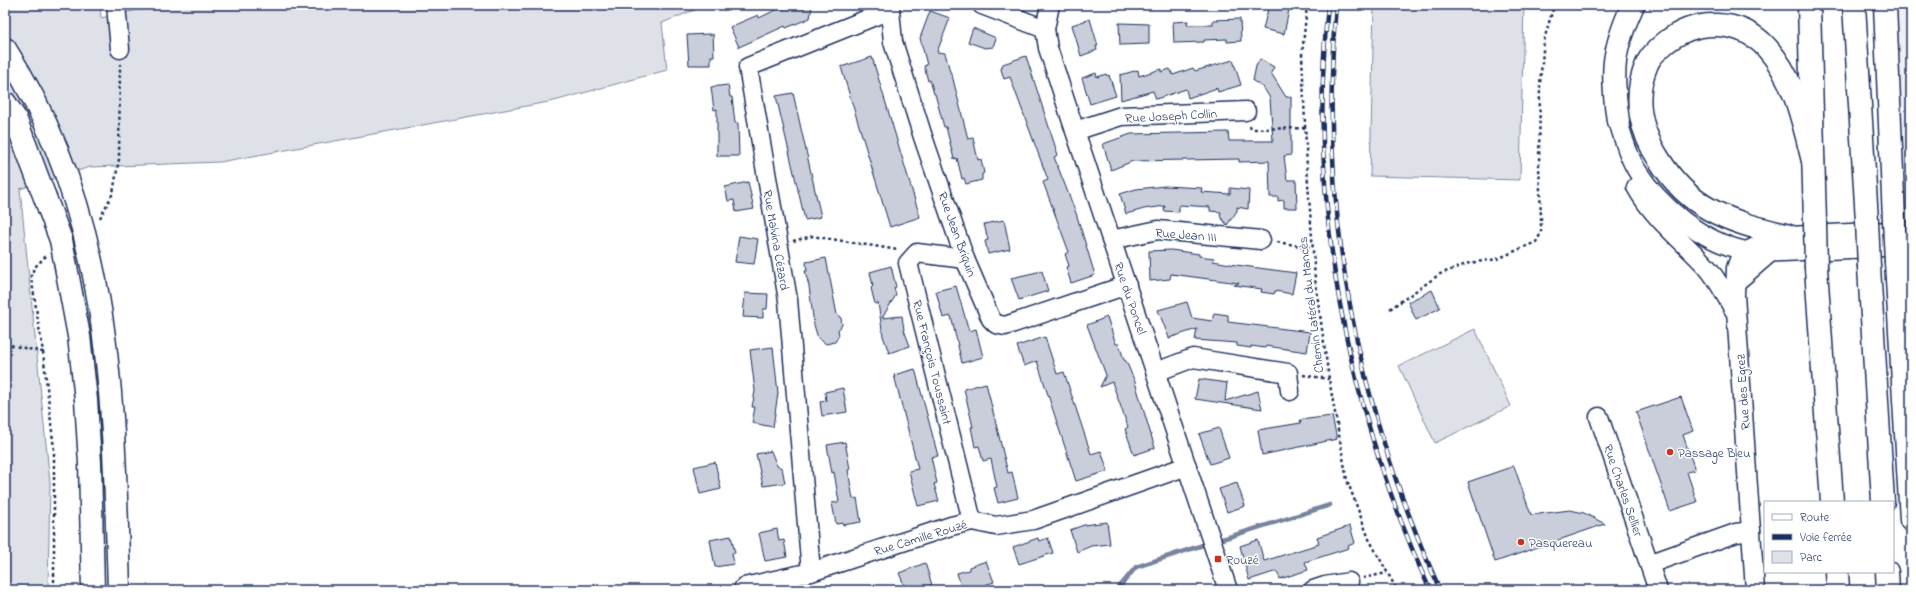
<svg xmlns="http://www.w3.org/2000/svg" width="1916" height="595" font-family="'Indie Flower',sans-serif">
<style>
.built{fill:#eff0f4}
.green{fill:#dee1e7;stroke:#7c88a2}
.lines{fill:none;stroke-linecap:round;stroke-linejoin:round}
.stream{stroke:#77839f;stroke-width:4.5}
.building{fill:#caceda;stroke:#1b2f5e}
.minor-casing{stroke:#1b2f5e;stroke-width:21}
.highway-casing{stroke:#1b2f5e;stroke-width:25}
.path{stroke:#1b2f5e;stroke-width:2.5;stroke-dasharray:3 3;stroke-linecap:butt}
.minor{stroke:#fff;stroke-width:18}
.highway{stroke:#fff;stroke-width:22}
.rail-casing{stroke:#1b2f5e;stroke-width:4.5}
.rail{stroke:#fff;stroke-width:3;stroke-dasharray:9;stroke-linecap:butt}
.highway-bridge-casing{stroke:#1b2f5e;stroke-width:25;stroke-linecap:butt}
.highway-bridge{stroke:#fff;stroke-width:22}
.poi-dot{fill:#c8321e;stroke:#fff;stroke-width:1.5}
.labels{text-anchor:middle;stroke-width:3;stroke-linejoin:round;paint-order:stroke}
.street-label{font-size:13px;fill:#1b2f5e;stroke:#fff}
.poi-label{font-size:13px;fill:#1b2f5e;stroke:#fff;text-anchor:start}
</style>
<rect width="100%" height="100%" fill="#fff"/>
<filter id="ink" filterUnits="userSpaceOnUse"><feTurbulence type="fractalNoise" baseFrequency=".025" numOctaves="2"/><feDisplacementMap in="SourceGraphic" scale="8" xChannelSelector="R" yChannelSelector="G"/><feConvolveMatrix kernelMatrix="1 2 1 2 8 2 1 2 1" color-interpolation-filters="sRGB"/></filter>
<g filter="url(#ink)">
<!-- built -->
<polygon class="built" points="1896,5 1911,5 1911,321 1908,295"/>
<!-- green -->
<g class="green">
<polygon points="5,5 100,5 101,18 160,5 707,5 662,23 667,70 554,101 220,162 90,167 20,189 50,483 48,590 5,590"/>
<polygon points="1374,5 1524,5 1520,180 1370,176"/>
<polygon points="1475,329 1511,406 1435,443 1399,366"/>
</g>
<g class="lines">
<!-- stream -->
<g class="stream">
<polyline points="1216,541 1330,505"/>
<polyline points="1117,590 1136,567 1209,543"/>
</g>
</g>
<!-- building -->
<g class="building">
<polygon points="786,5 812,5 810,18 786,28 785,26 739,47 730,27 758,15 759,18"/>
<polygon points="1269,5 1290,5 1284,34 1263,29"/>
<polygon points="930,11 950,18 937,52 945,53 951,75 952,75 968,139 973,138 978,160 981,159 984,173 982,174 982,180 966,184 964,178 962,179 957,158 954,159 946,127 944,127 935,94 934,94 930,80 928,81 924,66 927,65 920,38"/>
<polygon points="1090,19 1098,46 1096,46 1097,50 1081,56 1072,25"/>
<polygon points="1240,19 1241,41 1227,42 1227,39 1204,40 1204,42 1174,43 1173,22 1188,21 1187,25 1213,25 1213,20"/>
<polygon points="1119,23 1149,24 1149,44 1120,45"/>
<polygon points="973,28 996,38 993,47 985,48 968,42"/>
<polygon points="710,34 710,36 713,34 714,56 711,56 711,65 689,65 687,35"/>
<polygon points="1026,56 1058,155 1054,157 1076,213 1095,275 1071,283 1066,267 1069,266 1065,254 1069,252 1043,182 1048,180 1010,77 1004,79 1001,69 1003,64"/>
<polygon points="872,57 920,217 890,227 841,67"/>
<polygon points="1260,59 1274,67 1271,73 1286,97 1291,97 1291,155 1284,156 1287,180 1296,180 1297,208 1284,208 1284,200 1278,201 1278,197 1270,197 1269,161 1239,162 1239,159 1133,161 1111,170 1103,144 1131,134 1228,132 1229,141 1273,141 1270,98 1263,87 1253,81 1256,66"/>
<polygon points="1233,60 1241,85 1218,92 1217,88 1188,98 1186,89 1156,99 1153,91 1121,100 1120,75 1138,70 1139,76 1161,69 1161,72 1170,69 1173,75 1193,68 1195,71"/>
<polygon points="1096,73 1097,77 1106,74 1107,76 1109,75 1116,96 1090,104 1082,78"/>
<polygon points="728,85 730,97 732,97 735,123 738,123 739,156 717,156 717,109 714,110 711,87"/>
<polygon points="793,93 821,217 805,220 776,96"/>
<polygon points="748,182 754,209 736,212 734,200 728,201 725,187"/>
<polygon points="1165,186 1202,188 1201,192 1230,194 1230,188 1249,190 1248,209 1237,207 1237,211 1227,225 1220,216 1221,212 1210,211 1210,207 1179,205 1179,212 1164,211 1165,206 1144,209 1126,214 1120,194 1136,189"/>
<polygon points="1004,220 1010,249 988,254 985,241 988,240 984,224"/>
<polygon points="739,236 758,239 754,264 735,262"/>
<polygon points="1171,250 1199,254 1199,256 1214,258 1213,261 1236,265 1296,273 1292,294 1275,291 1274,294 1261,292 1262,289 1234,285 1239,283 1171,274 1170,279 1150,281 1149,251"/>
<polygon points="826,258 837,315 841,318 842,325 838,330 839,335 835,342 826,344 818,338 814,325 809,286 805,271 807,271 806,262"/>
<polygon points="891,266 896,287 894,288 896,295 882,318 902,316 904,330 910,346 889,353 883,336 878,303 875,304 871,288 873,286 870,272"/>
<polygon points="1042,271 1048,291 1019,300 1011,278"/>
<polygon points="956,286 969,331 976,329 983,357 962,363 951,316 943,318 936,291"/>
<polygon points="1432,290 1440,308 1416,320 1408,302"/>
<polygon points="745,293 768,294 767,309 763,309 763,318 743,317"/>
<polygon points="1187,302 1192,318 1212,321 1214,313 1228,315 1228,322 1310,332 1307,352 1266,346 1265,348 1251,346 1251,348 1237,346 1237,343 1195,340 1197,329 1169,338 1158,310"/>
<polygon points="1107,317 1116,344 1119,344 1124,360 1126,361 1135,382 1155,448 1134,455 1125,429 1128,427 1112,382 1100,387 1106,375 1087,325"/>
<polygon points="1045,337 1057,374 1064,372 1091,454 1101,451 1108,471 1076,481 1037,361 1024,366 1017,346"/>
<polygon points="773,347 778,393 773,427 752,423 755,407 752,407 755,391 750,350"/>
<polygon points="915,369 938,456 931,457 937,483 934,484 939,501 918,506 909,471 918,469 894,375"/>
<polygon points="1199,379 1227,383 1225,401 1258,391 1262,409 1195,399"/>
<polygon points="986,383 1008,473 1012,472 1018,498 998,503 994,488 997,487 991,459 983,461 979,446 975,447 971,427 973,427 964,389"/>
<polygon points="843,388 847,412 822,416 820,402 826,401 825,392"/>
<polygon points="1681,397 1693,431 1683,435 1695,470 1687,472 1697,502 1670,511 1636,412"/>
<polygon points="1332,416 1337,439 1262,455 1258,430 1301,423 1300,420"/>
<polygon points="1219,428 1229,458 1210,464 1199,434"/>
<polygon points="845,442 850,469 848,470 853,499 857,498 861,522 843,525 843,523 836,524 832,503 839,502 834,472 832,473 827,445"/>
<polygon points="771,451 777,466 782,468 785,483 763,486 756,454"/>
<polygon points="715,462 721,489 700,494 694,467"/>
<polygon points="1514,466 1531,515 1570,510 1584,513 1605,524 1495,562 1468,482"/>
<polygon points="1237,483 1245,506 1227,512 1219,489"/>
<polygon points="1107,522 1110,544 1091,546 1077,552 1070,530 1084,525"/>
<polygon points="1350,526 1355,543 1348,546 1349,548 1305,562 1308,570 1280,579 1277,571 1249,580 1240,546 1258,540 1264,561 1319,544 1317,537"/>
<polygon points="777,529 779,541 784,540 787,557 765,561 759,533"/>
<polygon points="731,536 735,553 732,553 734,564 715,567 710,540"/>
<polygon points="1038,538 1039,541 1048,538 1053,553 1019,564 1013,547"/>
<polygon points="986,561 994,582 969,590 962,590 957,573 969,570 969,567"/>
<polygon points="925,563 932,585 917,590 906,590 899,573"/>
</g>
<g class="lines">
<!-- minor casing -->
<g class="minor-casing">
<g id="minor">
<polyline points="116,5 120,49"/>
<polyline points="982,5 1045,29"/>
<polyline points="1050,5 1045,29 1048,48 1075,131 1228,590"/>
<polyline points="890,10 893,42 923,137 965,259 991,319 996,324 1005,326 1127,285"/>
<path d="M1618,121C1623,137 1627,154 1636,169C1659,207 1703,242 1746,251C1764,254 1784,252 1801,251C1838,250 1874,248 1911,245"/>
<polyline points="1075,131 1121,116 1246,111"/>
<path d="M1636,187C1653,218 1682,240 1706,266C1718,279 1725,295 1734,310"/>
<polyline points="1111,240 1158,230 1261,240"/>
<polyline points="965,259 917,253 908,263 972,521"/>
<polyline points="1735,283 1771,252"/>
<polyline points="1156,372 1193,358 1288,373 1290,391"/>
<polyline points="1599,417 1658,590"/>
<polyline points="1649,564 1736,533 1751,531"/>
<polyline points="811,572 788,300 748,67 890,10 891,5"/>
<polyline points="744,587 811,572 951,526 972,521 996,526 1033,520 1187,466"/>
<polyline points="1313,590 1325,586 1349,582"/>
<polyline points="1755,590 1735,295 1736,268 1739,260 1747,251 1759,245 1789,236 1911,230"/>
</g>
</g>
<!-- highway casing -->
<g class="highway-casing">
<g id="highway">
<polyline points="1809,5 1815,222"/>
<polyline points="1854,5 1867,221"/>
<polyline points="1885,5 1894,220"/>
<path d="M5,49C113,217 113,398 119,590"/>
<polyline points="5,103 15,118 61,240 79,336 86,400 90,463 93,590"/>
<path d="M1618,121C1611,72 1612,50 1633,5"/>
<path d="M1789,236C1762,229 1734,223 1709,209C1689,198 1672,180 1660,161C1641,132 1632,98 1647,64C1650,56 1658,49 1664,44C1694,18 1740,18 1767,48C1795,79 1803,122 1813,161"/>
<polyline points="1896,262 1911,520"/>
<polyline points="1869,267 1883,502"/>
<polyline points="1816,268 1832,502"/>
<polyline points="1837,572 1838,590"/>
<polyline points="1887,572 1888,590"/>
</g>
</g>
<!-- path -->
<g class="path">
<polyline points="1307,5 1302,55 1307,169 1315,279 1329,379 1347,480 1369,539 1397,590"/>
<polyline points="1250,126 1251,129 1306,128"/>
<polyline points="100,218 113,193 119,159 120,64"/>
<polyline points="793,241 812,236 898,250"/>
<polyline points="1277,242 1312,248"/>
<polyline points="46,256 34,268 31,276 43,352 54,449 54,590"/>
<polyline points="1390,309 1440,274 1469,263 1497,259 1536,242 1541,233 1541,217 1539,166 1540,84 1544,40 1554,5"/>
<polyline points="5,344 43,352"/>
<polyline points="1303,375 1329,379"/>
<polyline points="1363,578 1387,573"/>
</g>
<!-- minor -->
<use href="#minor" class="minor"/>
<!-- highway -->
<use href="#highway" class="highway"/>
<!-- rail casing -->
<g class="rail-casing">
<g id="rail">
<path d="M1328,5C1307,205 1347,408 1430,590"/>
<path d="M1336,5C1318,209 1356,404 1440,590"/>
</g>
</g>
<!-- rail -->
<use href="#rail" class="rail"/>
<!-- highway-bridge casing -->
<g class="highway-bridge-casing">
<g id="highway-bridge">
<polyline points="1894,220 1896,262"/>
<polyline points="1867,221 1869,267"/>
<polyline points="1815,222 1816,268"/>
</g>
</g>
<!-- highway-bridge -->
<use href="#highway-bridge" class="highway-bridge"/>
</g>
</g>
<!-- markers -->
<g class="poi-dot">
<circle cx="1670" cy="452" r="4"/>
<circle cx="1521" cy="542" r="4"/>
<rect x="1214" y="555" width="8" height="8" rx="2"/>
</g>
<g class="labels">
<!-- street labels -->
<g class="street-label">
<text transform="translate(1171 115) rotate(-3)" y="5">Rue Joseph Collin</text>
<text transform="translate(958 234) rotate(70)" y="5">Rue Jean Briquin</text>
<text transform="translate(1186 234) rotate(4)" y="5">Rue Jean III</text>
<text transform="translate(777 240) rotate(80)" y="5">Rue Malvina Cézard</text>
<text transform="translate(1131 298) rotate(71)" y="5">Rue du Poncel</text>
<text transform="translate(1310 305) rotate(-97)" y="5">Chemin Latéral du Mancès</text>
<text transform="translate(933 362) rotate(76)" y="5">Rue François Toussaint</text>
<text transform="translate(1742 392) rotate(-94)" y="5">Rue des Egrez</text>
<text transform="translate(1624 490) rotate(71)" y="5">Rue Charles Sellier</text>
<text transform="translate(920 537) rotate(-17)" y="5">Rue Camille Rouzé</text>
</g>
<!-- poi labels -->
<g class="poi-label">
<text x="1678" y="457">Passage Bleu</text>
<text x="1529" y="547">Pasquereau</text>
<text x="1226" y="564">Rouzé</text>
</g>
</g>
<!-- margin -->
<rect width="1916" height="595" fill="none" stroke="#fff" stroke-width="20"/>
<rect x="10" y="10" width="1896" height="575" fill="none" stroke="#1b2f5e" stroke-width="1.5" filter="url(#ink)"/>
<!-- legend -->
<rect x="1764" y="501" width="130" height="72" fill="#ffffff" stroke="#a4acbf"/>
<rect x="1772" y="514" width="20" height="6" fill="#ffffff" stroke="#a4acbf"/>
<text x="1800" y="521" font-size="12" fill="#1b2f5e">Route</text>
<rect x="1772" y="534" width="20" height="6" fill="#1b2f5e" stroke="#a4acbf"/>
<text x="1800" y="541" font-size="12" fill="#1b2f5e">Voie ferrée</text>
<rect x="1772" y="551" width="20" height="12" fill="#dee1e7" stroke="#a4acbf"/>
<text x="1800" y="561" font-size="12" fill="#1b2f5e">Parc</text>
</svg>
